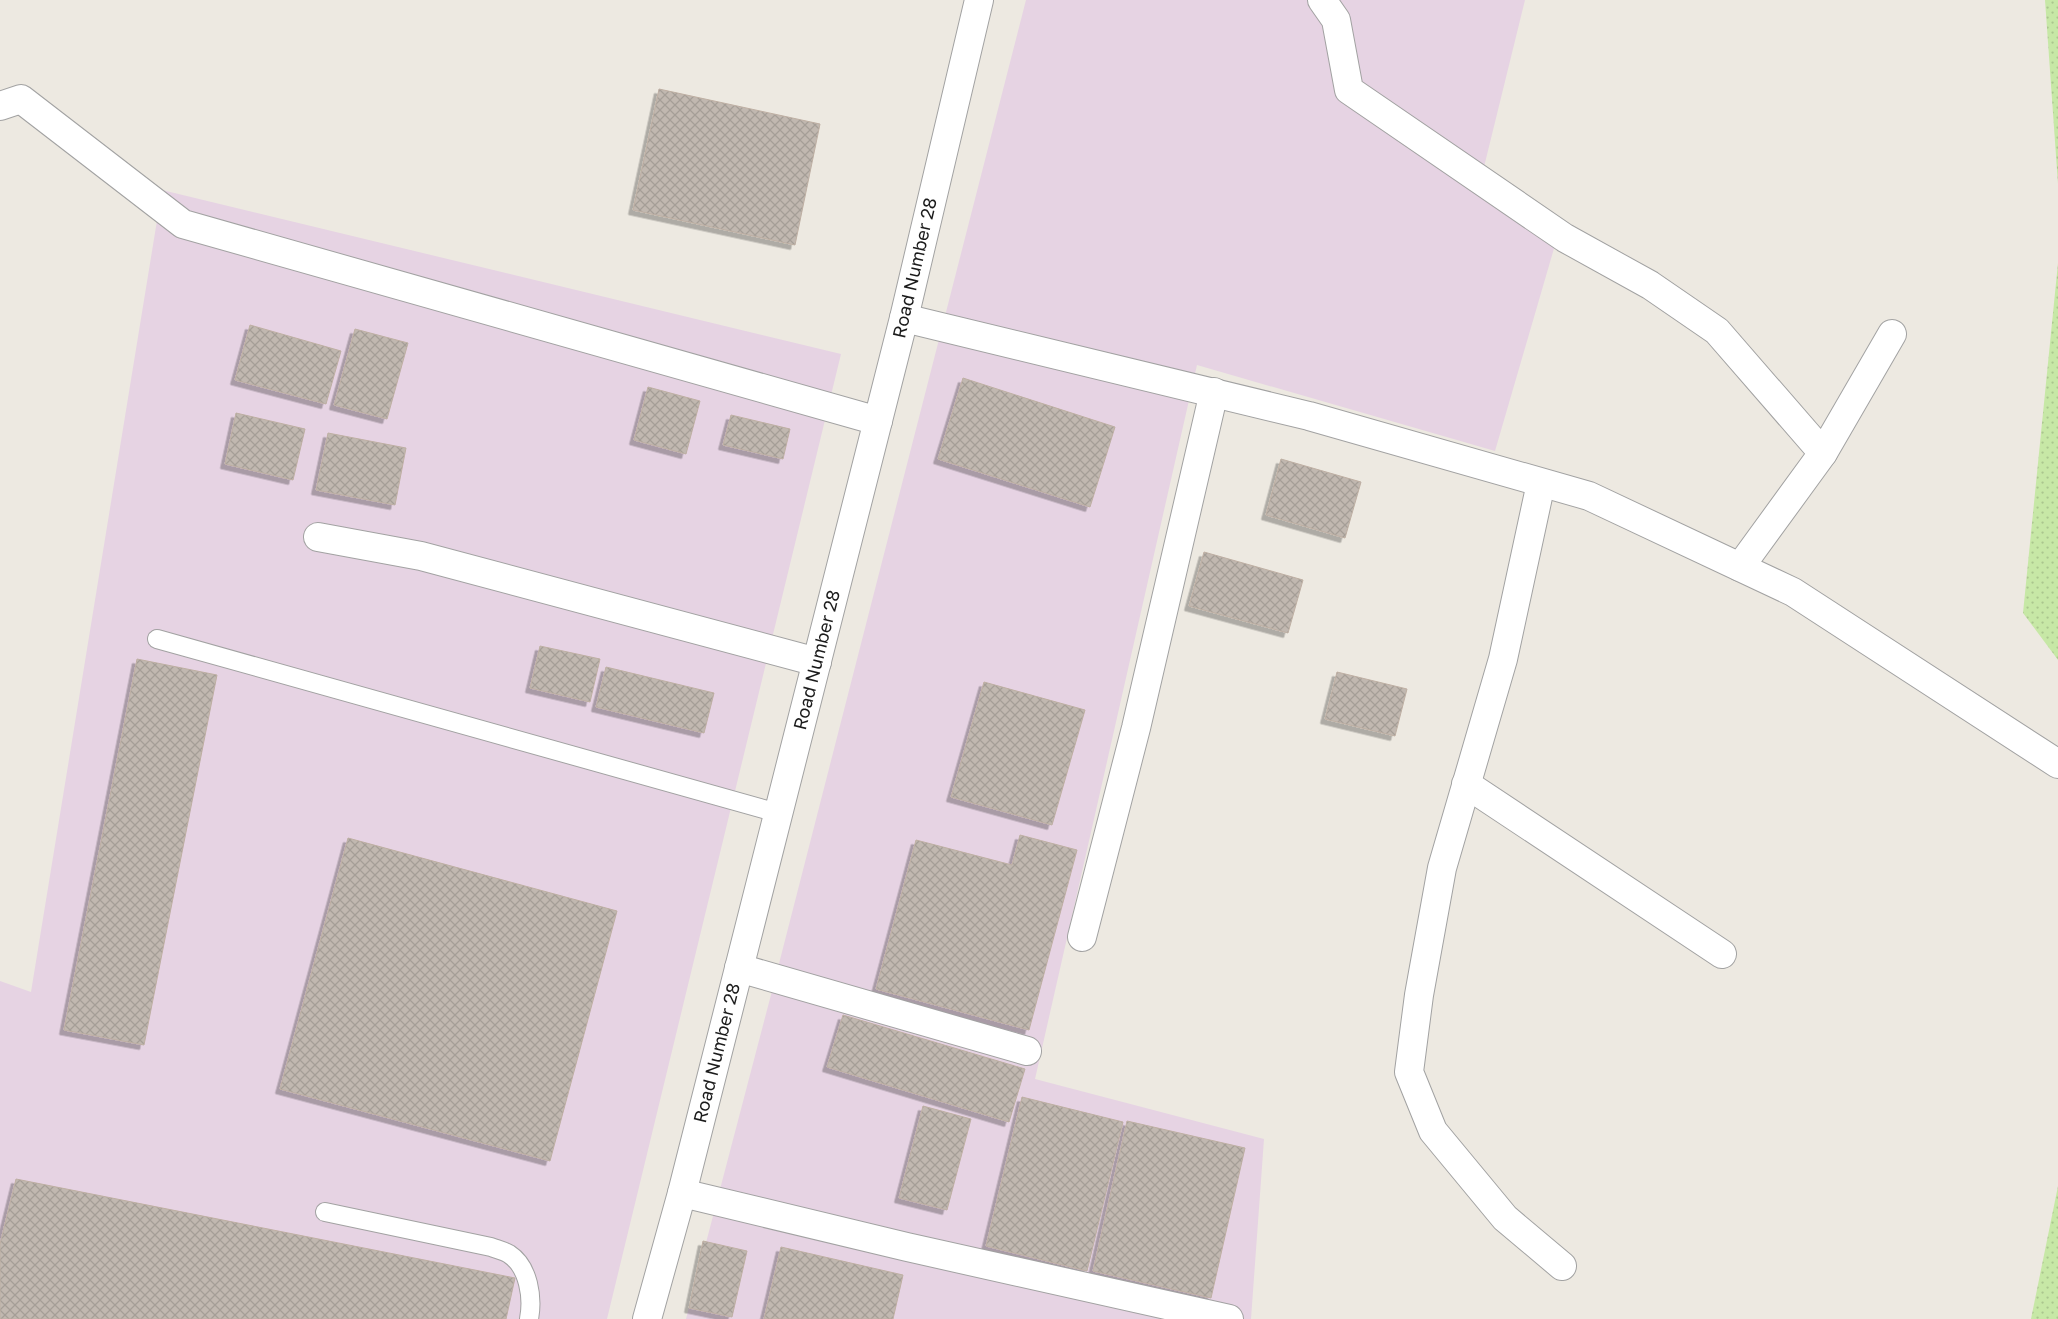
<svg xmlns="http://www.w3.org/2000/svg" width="2058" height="1319" font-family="'Golos Text',sans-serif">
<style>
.industrial{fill:#e6d3e3}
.grass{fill:url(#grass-dots)}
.building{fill:url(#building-cross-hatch);stroke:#beafa3;filter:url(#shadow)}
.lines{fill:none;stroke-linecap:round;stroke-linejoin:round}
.service-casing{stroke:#a2a2a2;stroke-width:20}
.minor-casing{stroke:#a2a2a2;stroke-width:30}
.tertiary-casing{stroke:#a2a2a2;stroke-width:30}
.service{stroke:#fff;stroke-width:18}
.minor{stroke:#fff;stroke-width:28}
.tertiary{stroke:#fff;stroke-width:28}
.labels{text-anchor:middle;stroke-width:4;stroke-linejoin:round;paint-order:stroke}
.street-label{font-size:18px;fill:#1b1b1b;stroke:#fff}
</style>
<defs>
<pattern id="grass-dots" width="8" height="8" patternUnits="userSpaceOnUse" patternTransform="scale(1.25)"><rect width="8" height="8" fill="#c7e8a6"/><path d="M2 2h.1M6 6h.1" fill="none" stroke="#aac68e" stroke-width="1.8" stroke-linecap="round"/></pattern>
<pattern id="building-cross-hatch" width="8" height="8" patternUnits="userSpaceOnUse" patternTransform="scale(1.25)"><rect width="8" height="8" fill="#c1b8b0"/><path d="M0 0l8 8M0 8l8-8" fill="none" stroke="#a59e97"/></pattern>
<filter id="shadow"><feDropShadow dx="-4.5" dy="4.5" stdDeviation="0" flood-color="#0004"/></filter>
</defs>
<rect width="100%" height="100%" fill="#ede9e1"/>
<!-- industrial -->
<g class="industrial">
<polygon points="1026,0 1525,0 1483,171 1555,245 1495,451 1197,365 1035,1079 1264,1139 1251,1319 686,1319 772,991"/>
<polygon points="162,190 841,354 607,1319 0,1319 0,981 31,992"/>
</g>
<!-- grass -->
<g class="grass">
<polygon points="2045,0 2058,0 2058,184"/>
<polygon points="2058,263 2058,660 2023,613"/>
<polygon points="2058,1186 2058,1319 2031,1319"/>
</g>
<!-- building -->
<g class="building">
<polygon points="659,89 820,124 795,245 633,210"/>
<polygon points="250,325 341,351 326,404 235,380"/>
<polygon points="355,329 408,343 387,419 334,405"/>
<polygon points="963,378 1115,427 1090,507 938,459"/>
<polygon points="648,387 700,401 686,454 634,440"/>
<polygon points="236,413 305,429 293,480 225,464"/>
<polygon points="731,415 790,429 783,459 723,445"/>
<polygon points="328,433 406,448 395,505 316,490"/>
<polygon points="1281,459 1361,482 1345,538 1266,515"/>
<polygon points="1204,552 1303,580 1288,633 1189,606"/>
<polygon points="540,646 600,659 590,702 530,688"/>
<polygon points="137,659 217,675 144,1045 64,1030"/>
<polygon points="606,667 714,693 704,733 596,707"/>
<polygon points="1337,672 1407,689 1395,736 1325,719"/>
<polygon points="984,682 1085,710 1052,825 951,797"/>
<polygon points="1020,835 1077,850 1029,1030 876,989 916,840 1012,865"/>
<polygon points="348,838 617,911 550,1161 280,1089"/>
<polygon points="843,1015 1025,1069 1009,1122 827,1067"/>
<polygon points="1022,1097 1123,1122 1087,1271 986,1246"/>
<polygon points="923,1106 971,1119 947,1210 899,1198"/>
<polygon points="1127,1121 1245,1148 1211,1298 1093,1271"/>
<polygon points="16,1179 515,1278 506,1319 0,1319 0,1244"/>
<polygon points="703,1241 747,1251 732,1317 689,1308"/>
<polygon points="781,1247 903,1275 893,1319 764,1319"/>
</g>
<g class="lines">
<!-- service casing -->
<g class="service-casing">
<g id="service">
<polyline points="157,639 778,813"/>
<path d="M325,1212L491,1247C496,1249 504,1251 509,1254C529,1267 533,1298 529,1319"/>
</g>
</g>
<!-- minor casing -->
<g class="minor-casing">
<g id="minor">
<polyline points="1322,0 1336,20 1349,90 1565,238 1650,285 1717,331 1823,453 1892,334"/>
<polyline points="0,106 21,99 183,224 878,421"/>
<polyline points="904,318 1309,416 1589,496 1793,592 2058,764"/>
<polyline points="1541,483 1503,659 1442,868 1419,995 1409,1072 1433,1131 1505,1218 1562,1266"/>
<polyline points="318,537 421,556 817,662"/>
<polyline points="1740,567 1823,453"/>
<polyline points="1466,784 1722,954"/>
<polyline points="1082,937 1136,728 1214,392"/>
<polyline points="739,968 1027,1051"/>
<polyline points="682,1193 907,1247 1229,1319"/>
</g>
</g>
<!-- tertiary casing -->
<g class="tertiary-casing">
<polyline id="tertiary" points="647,1319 682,1193 904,318 979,0"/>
</g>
<!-- service -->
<use href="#service" class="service"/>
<!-- minor -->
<use href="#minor" class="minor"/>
<!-- tertiary -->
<use href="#tertiary" class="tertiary"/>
</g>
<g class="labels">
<!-- street labels -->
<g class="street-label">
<text transform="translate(915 268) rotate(-77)" y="6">Road Number 28</text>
<text transform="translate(817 660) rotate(-76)" y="6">Road Number 28</text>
<text transform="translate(717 1053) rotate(-76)" y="6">Road Number 28</text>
</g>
</g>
</svg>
